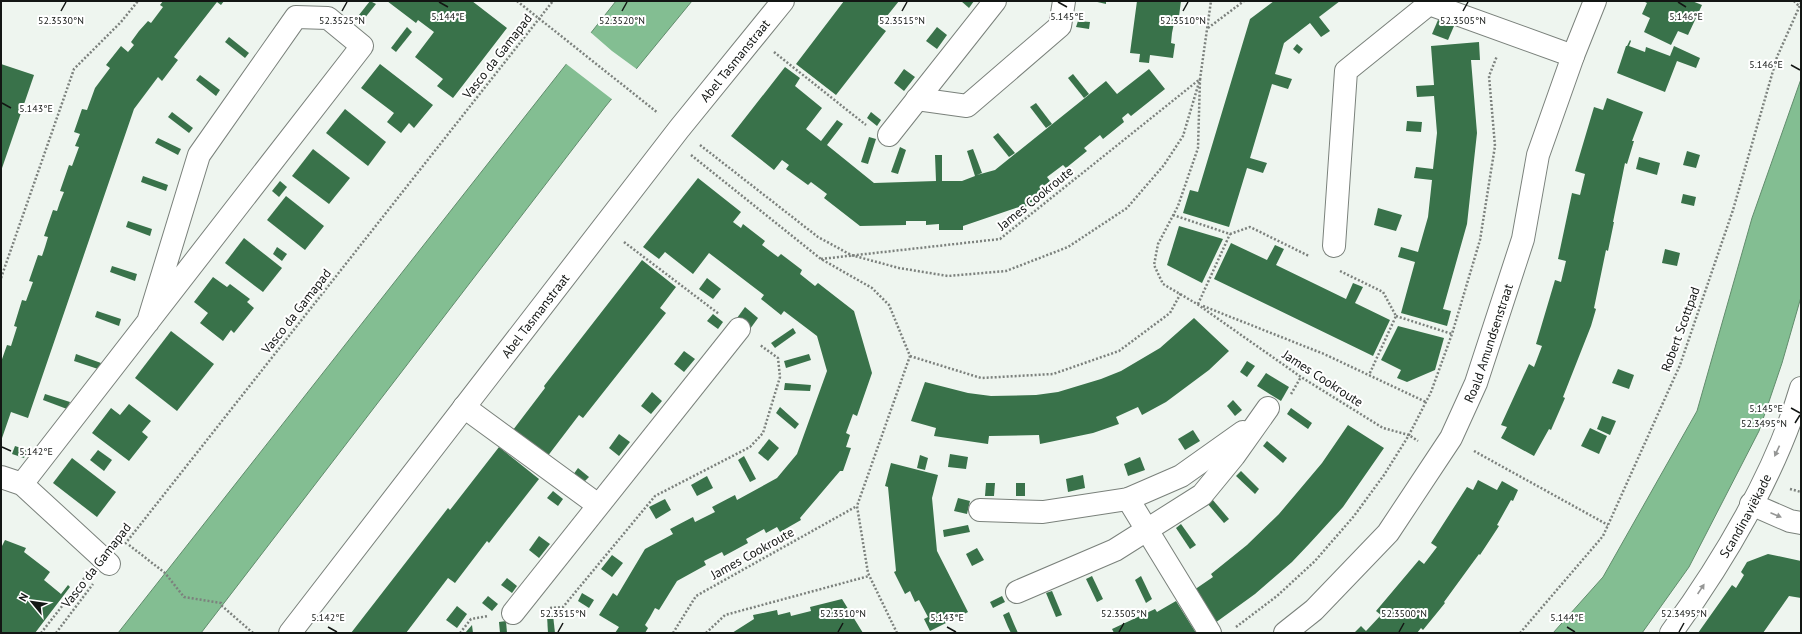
<svg xmlns="http://www.w3.org/2000/svg" width="1802" height="634" font-family="'PT Sans',sans-serif">
<style>
.water{fill:#83be92;stroke:#618c6c}
.pier{fill:#eef5ef}
.building{fill:#39724a}
.lines{fill:none;stroke-linecap:round;stroke-linejoin:round}
.minor-casing{stroke:#7a817b;stroke-width:24}
.path{stroke:#7c817d;stroke-width:2.5;stroke-dasharray:2 2;stroke-linecap:butt}
.minor{stroke:#fff;stroke-width:22}
.oneway{fill:#959695}
.ticks{fill:none;stroke:#131614;stroke-width:1.5}
.labels{text-anchor:middle;stroke-width:4;stroke-linejoin:round;paint-order:stroke}
.street-label{font-size:13px;fill:#131614;stroke:#fff}
.ticks-label{font-size:10px;text-anchor:middle;fill:#131614;stroke:#fff;stroke-width:4;stroke-linejoin:round;paint-order:stroke}
</style>
<rect width="100%" height="100%" fill="#eef5ef"/>
<!-- water -->
<g class="water">
<polygon points="616,1 692,1 605,107 201,633 118,633"/>
<polygon points="1801,79 1801,297 1782,363 1759,431 1689,567 1642,633 1553,633 1603,577 1697,411 1752,218"/>
</g>
<!-- pier -->
<polygon class="pier" points="589,31 612,51 638,70 613,100 565,63"/>
<!-- building -->
<g class="building">
<polygon points="163,1 224,1 221,5 217,2 174,57 178,60 162,81 158,77 134,109 28,418 11,412 1,441 1,362 7,345 11,346 17,327 14,326 22,300 26,301 33,282 29,281 38,255 42,256 45,247 48,237 44,236 53,210 57,211 60,202 64,192 60,191 69,165 72,166 79,147 75,146 80,134 74,132 82,109 87,110 95,88 110,68 106,65 121,46 128,52 134,45 131,42 139,31 148,21 151,23 163,7 160,5"/>
<polygon points="370,1 376,4 360,24 355,20"/>
<polygon points="387,1 472,1 507,28 453,98 437,86 443,79 415,57 434,32 418,20 416,23"/>
<polygon points="844,1 899,1 879,26 886,31 836,95 796,64"/>
<polygon points="961,1 974,1 969,8"/>
<polygon points="1093,1 1106,1 1106,4"/>
<polygon points="1137,1 1181,1 1178,24 1174,23 1172,33 1171,43 1175,44 1173,58 1150,55 1149,63 1139,62 1140,54 1130,53"/>
<polygon points="1274,1 1340,1 1319,17 1330,31 1321,37 1310,23 1284,43 1275,74 1292,79 1288,89 1272,84 1250,158 1267,163 1263,173 1247,168 1229,227 1183,213 1190,190 1198,192 1250,19"/>
<polygon points="1643,1 1692,1 1702,5 1688,35 1678,31 1671,45 1644,32 1650,18 1642,14 1647,3"/>
<polygon points="1438,20 1454,26 1448,40 1432,34"/>
<polygon points="1078,21 1090,22 1089,29 1076,27"/>
<polygon points="407,27 412,32 396,52 391,48"/>
<polygon points="937,27 947,35 937,49 926,41"/>
<polygon points="229,37 249,53 245,58 225,42"/>
<polygon points="1630,40 1631,41 1629,46 1645,52 1646,47 1670,56 1674,46 1700,58 1696,68 1677,61 1665,92 1617,73 1626,46 1627,46"/>
<polygon points="1479,42 1480,60 1471,60 1477,133 1467,224 1443,309 1451,311 1447,326 1401,313 1415,262 1398,257 1401,247 1418,252 1428,217 1432,180 1414,178 1416,167 1433,169 1437,133 1434,96 1417,97 1416,86 1434,85 1431,46"/>
<polygon points="1297,44 1303,49 1299,54 1293,49"/>
<polygon points="1,64 34,75 1,171"/>
<polygon points="380,64 433,105 414,128 409,123 401,133 387,122 394,113 361,88"/>
<polygon points="785,67 800,78 795,86 822,108 806,129 821,141 837,120 843,124 827,145 874,183 936,181 935,155 942,155 942,181 937,181 962,181 975,176 967,151 973,149 982,173 977,175 995,170 1106,81 1117,94 1149,69 1165,89 1131,116 1128,113 1122,118 1124,122 1103,139 1100,135 1084,148 1087,151 1066,168 1063,165 1047,177 1050,181 1040,189 1043,193 1024,208 1022,206 963,226 963,230 939,230 939,224 926,225 926,221 906,221 906,225 860,226 824,198 827,194 811,182 808,185 786,169 789,165 782,160 774,170 731,136"/>
<polygon points="904,69 915,77 904,91 894,83"/>
<polygon points="1073,74 1089,94 1084,98 1068,78"/>
<polygon points="200,75 220,90 216,96 196,80"/>
<polygon points="1607,98 1643,112 1632,141 1634,141 1627,164 1625,163 1613,222 1614,222 1608,251 1606,250 1594,308 1596,309 1591,326 1563,397 1565,398 1551,430 1549,429 1534,456 1501,438 1507,427 1501,425 1529,364 1534,367 1542,346 1536,344 1555,280 1561,282 1566,261 1558,259 1572,193 1580,195 1585,174 1575,171 1594,107 1603,110"/>
<polygon points="1036,103 1052,124 1046,128 1030,107"/>
<polygon points="345,109 386,142 368,166 326,133"/>
<polygon points="172,112 193,128 189,133 168,117"/>
<polygon points="871,112 881,120 877,126 867,118"/>
<polygon points="1407,121 1422,122 1421,132 1406,131"/>
<polygon points="998,133 1015,153 1009,157 993,137"/>
<polygon points="869,137 876,139 868,164 861,162"/>
<polygon points="158,138 181,149 178,155 155,143"/>
<polygon points="900,147 906,150 898,174 891,172"/>
<polygon points="313,149 350,178 329,204 292,176"/>
<polygon points="1687,151 1700,155 1696,168 1683,165"/>
<polygon points="1639,157 1660,163 1657,175 1636,169"/>
<polygon points="143,176 168,185 166,191 141,182"/>
<polygon points="698,178 741,212 733,222 741,228 743,224 765,241 762,245 778,257 781,254 802,270 800,274 815,286 818,283 854,311 872,373 857,416 853,414 846,433 850,435 846,447 851,448 843,471 840,471 800,518 801,520 780,532 777,527 766,533 764,529 746,539 748,543 724,556 722,552 704,561 706,565 677,581 659,610 655,608 650,617 645,625 648,628 645,633 615,633 619,627 599,615 613,593 617,596 645,549 673,534 670,529 693,517 695,522 715,512 712,507 735,495 737,500 777,478 797,454 827,371 817,336 784,311 781,315 761,299 764,295 709,253 693,274 665,252 659,259 643,247"/>
<polygon points="280,181 287,187 279,197 272,191"/>
<polygon points="1683,194 1696,197 1694,206 1681,203"/>
<polygon points="286,196 324,226 305,250 267,220"/>
<polygon points="1378,208 1402,215 1396,231 1374,225"/>
<polygon points="128,221 152,229 150,236 126,227"/>
<polygon points="1179,226 1223,239 1202,283 1167,265"/>
<polygon points="244,238 282,268 263,292 225,263"/>
<polygon points="1231,243 1267,260 1275,245 1284,249 1276,265 1346,299 1353,283 1363,287 1355,303 1390,320 1373,356 1214,279"/>
<polygon points="277,247 287,254 282,261 273,254"/>
<polygon points="1665,249 1680,253 1677,266 1662,263"/>
<polygon points="642,260 676,287 660,308 666,313 583,418 579,415 547,457 513,430 545,388 544,386"/>
<polygon points="112,266 137,274 135,281 110,272"/>
<polygon points="213,277 227,287 230,284 250,299 247,302 254,308 234,333 231,330 223,341 200,323 208,313 194,302"/>
<polygon points="707,278 721,289 713,299 699,289"/>
<polygon points="745,307 758,318 750,329 737,318"/>
<polygon points="97,311 121,319 119,326 95,317"/>
<polygon points="713,314 723,322 718,329 707,321"/>
<polygon points="1194,318 1229,351 1209,370 1166,402 1142,415 1138,407 1116,417 1119,424 1093,433 1040,444 1039,435 989,436 988,444 934,436 936,428 911,421 925,382 968,393 991,396 1036,395 1058,392 1101,379 1121,371 1160,348"/>
<polygon points="1398,326 1444,338 1435,370 1407,382 1397,378 1401,370 1381,360"/>
<polygon points="793,328 796,333 775,348 771,343"/>
<polygon points="171,331 214,364 177,411 135,378"/>
<polygon points="684,351 695,359 684,372 674,364"/>
<polygon points="76,354 101,363 98,369 74,361"/>
<polygon points="809,354 811,360 786,368 784,361"/>
<polygon points="1247,361 1255,366 1247,377 1240,372"/>
<polygon points="1618,369 1634,375 1629,389 1612,383"/>
<polygon points="1266,373 1289,387 1281,401 1257,386"/>
<polygon points="785,383 811,385 810,391 784,390"/>
<polygon points="652,392 662,401 651,414 641,406"/>
<polygon points="45,394 70,402 67,409 43,400"/>
<polygon points="1233,400 1242,410 1235,416 1227,406"/>
<polygon points="129,404 151,421 142,432 148,437 129,461 92,433 111,408 120,415"/>
<polygon points="780,407 799,424 795,429 776,413"/>
<polygon points="1291,408 1312,423 1308,429 1287,414"/>
<polygon points="1602,416 1616,421 1610,435 1597,429"/>
<polygon points="1348,425 1384,448 1343,507 1310,543 1292,562 1255,594 1215,623 1194,590 1213,577 1211,574 1247,545 1279,514 1322,463"/>
<polygon points="1590,428 1607,436 1599,454 1581,446"/>
<polygon points="1193,430 1200,441 1185,450 1178,439"/>
<polygon points="619,434 630,442 619,456 609,448"/>
<polygon points="769,439 779,448 768,461 758,453"/>
<polygon points="1267,441 1287,458 1283,463 1263,446"/>
<polygon points="15,446 27,450 24,458 12,454"/>
<polygon points="499,447 539,479 489,543 487,541 455,583 448,578 406,633 351,633 448,508 450,510"/>
<polygon points="98,450 112,460 104,471 90,460"/>
<polygon points="950,454 968,457 966,469 948,467"/>
<polygon points="920,455 928,458 925,470 917,468"/>
<polygon points="744,456 756,479 750,482 738,460"/>
<polygon points="1140,457 1145,470 1128,476 1124,464"/>
<polygon points="72,458 116,492 97,517 53,483"/>
<polygon points="891,463 938,475 932,498 937,551 968,612 930,631 924,619 928,617 919,600 915,602 910,591 905,594 894,572 896,571 888,487 885,486"/>
<polygon points="578,468 589,477 583,483 573,475"/>
<polygon points="1241,471 1259,489 1255,494 1236,476"/>
<polygon points="1083,475 1085,488 1068,492 1066,479"/>
<polygon points="707,476 713,488 697,496 691,485"/>
<polygon points="1478,480 1497,490 1502,481 1518,490 1513,501 1511,500 1497,525 1499,526 1480,555 1479,554 1444,602 1445,603 1423,630 1421,628 1417,633 1354,633 1361,626 1366,631 1381,615 1376,611 1419,560 1424,564 1437,547 1431,543 1467,487 1473,490"/>
<polygon points="986,483 995,483 994,496 985,496"/>
<rect x="1016" y="483" width="9" height="13"/>
<polygon points="553,491 563,499 558,506 547,498"/>
<polygon points="958,498 970,501 967,514 954,511"/>
<polygon points="665,499 671,510 656,519 649,507"/>
<polygon points="1212,499 1229,519 1224,523 1207,503"/>
<polygon points="1181,524 1196,545 1190,549 1176,528"/>
<polygon points="968,525 970,532 944,537 943,530"/>
<polygon points="539,536 550,544 539,558 529,550"/>
<polygon points="5,540 26,548 24,552 50,572 44,580 61,594 68,585 70,587 35,633 1,633 1,548"/>
<polygon points="977,548 984,560 972,566 966,554"/>
<polygon points="1768,554 1801,561 1801,598 1789,596 1763,633 1698,633 1732,585 1736,588 1744,575 1741,572 1747,562"/>
<polygon points="612,555 623,563 612,577 601,569"/>
<polygon points="1092,576 1103,599 1097,602 1086,579"/>
<polygon points="1141,576 1152,599 1146,603 1135,580"/>
<polygon points="507,578 517,586 512,593 501,585"/>
<polygon points="1052,591 1062,615 1056,617 1046,593"/>
<polygon points="582,593 594,600 589,608 578,601"/>
<polygon points="488,596 498,604 492,611 482,603"/>
<polygon points="1002,596 1005,602 993,608 990,602"/>
<polygon points="842,599 863,633 732,633 754,619 753,615 777,610 778,615 790,612 791,616 811,611 810,607"/>
<polygon points="1176,601 1196,633 1114,633 1112,629 1155,609 1157,612"/>
<polygon points="457,606 467,614 457,628 446,620"/>
<polygon points="1009,612 1014,624 1018,633 1011,633 1008,627 1003,615"/>
<polygon points="553,615 555,633 548,633 547,616"/>
<polygon points="506,621 507,633 500,633 499,622"/>
<polygon points="472,625 473,633 465,633"/>
</g>
<g class="lines">
<!-- minor casing -->
<g class="minor-casing">
<g id="minor">
<polyline points="917,99 967,106 1060,26 1064,1"/>
<polyline points="889,135 995,1"/>
<polyline points="1334,246 1346,71 1429,4 1573,56"/>
<polyline points="464,407 598,505"/>
<polyline points="1,477 22,484 109,564"/>
<polyline points="22,484 362,46 328,18 296,17 199,155 148,322"/>
<polyline points="1128,499 1210,633"/>
<polyline points="1751,504 1790,521 1801,523"/>
<polyline points="980,510 1043,512 1128,499 1181,476 1243,432"/>
<polyline points="1017,592 1115,550 1202,495 1234,456 1268,408"/>
<polyline points="513,613 739,329"/>
<path id="s1" d="M290,633L679,129L783,1"/>
<path id="s2" d="M1285,633L1314,610L1388,533L1451,438L1476,383L1523,239L1538,155L1573,56L1595,1"/>
<path id="s3" d="M1671,633C1723,562 1776,473 1801,388"/>
</g>
</g>
<!-- path -->
<g class="path">
<polyline points="517,1 658,113"/>
<polyline points="1794,1 1799,6"/>
<polyline points="1208,28 1244,1"/>
<polyline points="774,52 866,125"/>
<polyline points="700,145 818,237 851,255 899,268 948,276 1006,271 1068,247 1127,208 1164,165 1183,136 1200,79 1211,1"/>
<polyline points="691,155 821,259 872,288 889,305 910,356 857,506 868,573 897,633"/>
<polyline points="1173,215 1230,234 1250,227 1309,256"/>
<polyline points="624,242 719,314"/>
<polyline points="821,259 1000,239 1200,79 1198,148 1178,206 1158,244 1154,265 1163,284 1197,304 1301,377 1383,428 1409,435 1418,441"/>
<polyline points="1340,271 1383,292 1396,316 1369,375"/>
<polyline points="1,278 74,69 121,22 138,1"/>
<polyline points="1198,304 1230,234"/>
<polyline points="1203,306 1324,354 1426,402"/>
<polyline points="1396,316 1452,334"/>
<polyline points="910,356 981,378 1053,374 1119,351 1170,313 1181,293"/>
<polyline points="1291,394 1301,377"/>
<polyline points="1474,451 1608,525"/>
<polyline points="1790,489 1801,492"/>
<polyline points="125,544 553,1"/>
<polyline points="129,545 165,573 184,597 221,603 222,606 253,633"/>
<polyline points="550,608 563,607 655,496 750,447 763,433 780,377 778,358 760,345"/>
<polyline points="1236,627 1277,596 1315,561 1354,516 1384,475 1409,435 1431,392 1452,334 1480,240 1495,146 1489,76 1497,56"/>
<polyline points="41,633 85,577"/>
<polyline points="56,633 93,584"/>
<polyline points="460,633 471,619 488,616"/>
<polyline points="673,633 696,596 857,506"/>
<polyline points="706,633 725,615 869,576"/>
<polyline points="1520,633 1603,536 1608,525 1680,365 1733,210 1777,57 1801,3"/>
</g>
<!-- minor -->
<use href="#minor" class="minor"/>
</g>
<!-- one-way arrows -->
<defs><path id="oneway-solid" d="M-6-.8H1V-3.2L6.5 0L1 3.2V.8H-6Z"/></defs>
<g class="oneway">
<use href="#oneway-solid" transform="translate(1777 451) rotate(115)"/>
<use href="#oneway-solid" transform="translate(1776 515) rotate(23)"/>
<use href="#oneway-solid" transform="translate(1701 589) rotate(-56)"/>
</g>
<!-- ticks -->
<path class="ticks" d="M439,2L448,7M1058,2L1067,7M1678,2L1686,7M61,11L66,2M342,11L347,2M622,11L627,2M902,11L907,2M1183,11L1188,2M1463,11L1468,2M1791,65L1800,70M2,103L11,108M1791,408L1800,413M1795,423L1800,415M2,447L11,451M328,627L337,632M947,627L956,632M1567,627L1575,632M558,632L563,623M838,632L843,623M1119,632L1124,623M1399,632L1404,623M1679,632L1684,623"/>
<g class="labels">
<!-- street labels -->
<g class="street-label">
<text transform="translate(497 56) rotate(-52)" y="5">Vasco da Gamapad</text>
<text dy="5" stroke="none"><textPath href="#s1" startOffset="725">Abel Tasmanstraat</textPath></text>
<text transform="translate(1035 198) rotate(-39)" y="5">James Cookroute</text>
<text transform="translate(296 311) rotate(-52)" y="5">Vasco da Gamapad</text>
<text dy="5" stroke="none"><textPath href="#s1" startOffset="401">Abel Tasmanstraat</textPath></text>
<text transform="translate(1680 329) rotate(-70)" y="5">Robert Scottpad</text>
<text dy="5" stroke="none"><textPath href="#s2" startOffset="360">Roald Amundsenstraat</textPath></text>
<text transform="translate(1323 378) rotate(33)" y="5">James Cookroute</text>
<text dy="5" stroke="none"><textPath href="#s3" startOffset="139">Scandinaviëkade</textPath></text>
<text transform="translate(752 553) rotate(-29)" y="5">James Cookroute</text>
<text transform="translate(96 565) rotate(-52)" y="5">Vasco da Gamapad</text>
</g>
</g>
<g class="ticks-label">
<text x="1686" y="20">5.146°E</text>
<text x="448" y="20">5.144°E</text>
<text x="1067" y="20">5.145°E</text>
<text x="61" y="24">52.3530°N</text>
<text x="342" y="24">52.3525°N</text>
<text x="622" y="24">52.3520°N</text>
<text x="902" y="24">52.3515°N</text>
<text x="1183" y="24">52.3510°N</text>
<text x="1463" y="24">52.3505°N</text>
<text x="1766" y="68">5.146°E</text>
<text x="36" y="112">5.143°E</text>
<text x="1766" y="412">5.145°E</text>
<text x="1764" y="427">52.3495°N</text>
<text x="36" y="455">5.142°E</text>
<text x="563" y="617">52.3515°N</text>
<text x="843" y="617">52.3510°N</text>
<text x="1124" y="617">52.3505°N</text>
<text x="1404" y="617">52.3500°N</text>
<text x="1684" y="617">52.3495°N</text>
<text x="328" y="621">5.142°E</text>
<text x="947" y="621">5.143°E</text>
<text x="1567" y="621">5.144°E</text>
</g>
<!-- border -->
<rect width="1802" height="634" fill="none" stroke="#131614" stroke-width="4"/>
<!-- north arrow -->
<g transform="translate(32 602) rotate(299)" stroke="#ffffff" stroke-width="3" paint-order="stroke">
<path d="M0-3L7 15L0 10L-7 15Z" fill="#131614"/>
<text y="-6" font-size="11" font-weight="bold" text-anchor="middle" fill="#131614">N</text>
</g>
</svg>
